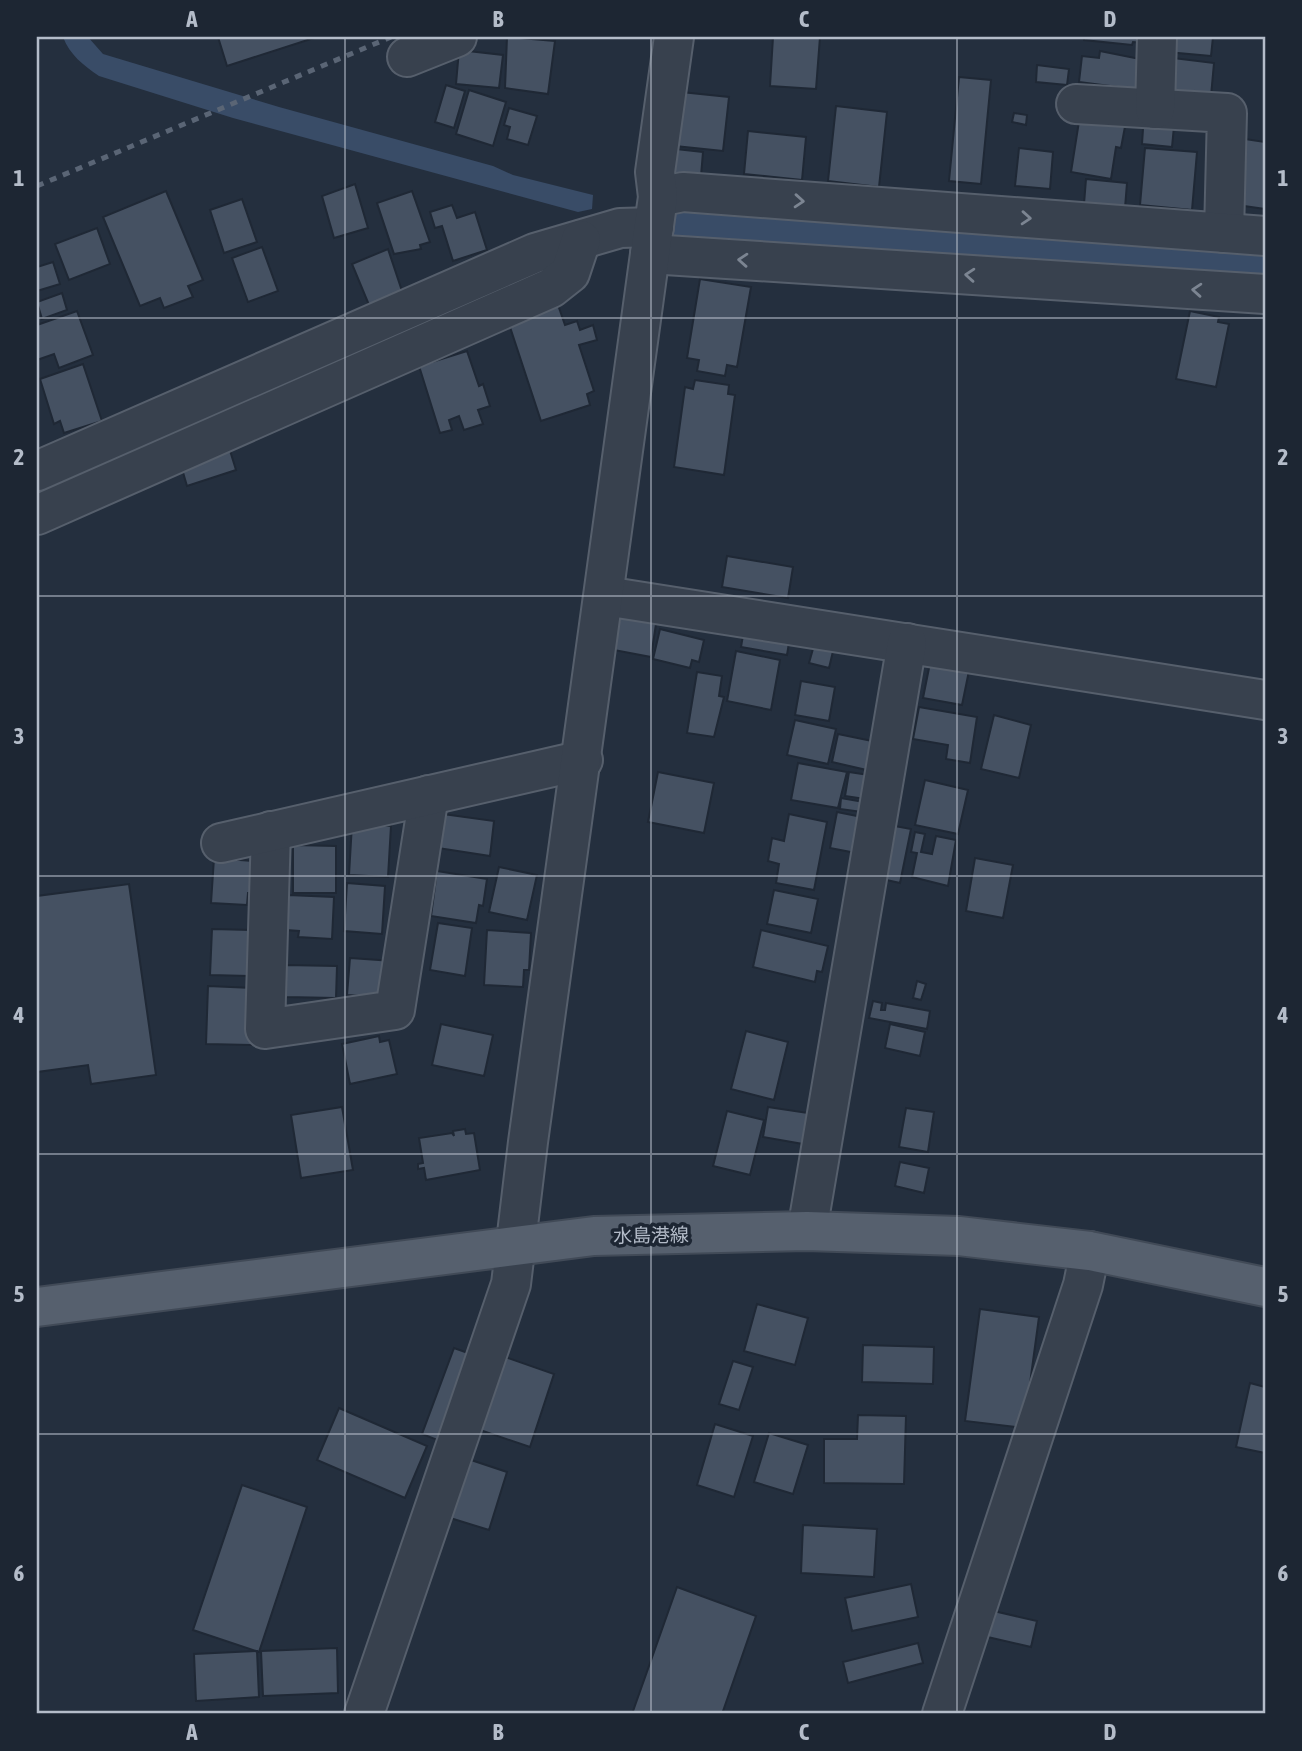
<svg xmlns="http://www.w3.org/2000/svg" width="1302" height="1751" font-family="'Asap Condensed','Noto Sans JP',sans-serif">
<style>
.water{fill:#394c67}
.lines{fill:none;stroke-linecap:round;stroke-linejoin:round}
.stream{stroke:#394c67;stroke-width:10}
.river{stroke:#394c67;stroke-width:56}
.building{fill:#455162;stroke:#1f2835;stroke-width:2}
.minor-casing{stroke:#565f6c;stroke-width:42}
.major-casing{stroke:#414a57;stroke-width:42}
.minor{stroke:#38414e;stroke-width:38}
.major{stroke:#56606e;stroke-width:38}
.rail{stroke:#5a6575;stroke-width:5;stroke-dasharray:7 7;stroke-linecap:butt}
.oneway{stroke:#7c8592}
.grid{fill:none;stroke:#b4bcc9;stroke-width:2;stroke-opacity:0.55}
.labels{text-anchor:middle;stroke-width:7;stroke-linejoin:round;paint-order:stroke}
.street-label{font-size:19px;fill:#b4bcc9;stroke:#1d2633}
.neatline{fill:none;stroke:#b4bcc9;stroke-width:2.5}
.grid-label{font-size:23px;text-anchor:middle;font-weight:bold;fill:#b4bcc9}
</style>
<rect width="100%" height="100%" fill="#242f3e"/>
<!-- water -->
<path class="water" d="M63,37H88L103,54L279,107L493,166L513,175L593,195L592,209L578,212L233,118L99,76C83,65 70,55 63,37Z"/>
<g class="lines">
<!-- stream -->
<polyline class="stream" points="673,222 674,213 1034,238"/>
<!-- river -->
<polyline class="river" points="672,231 1265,273"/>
</g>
<!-- building -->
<g class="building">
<polygon points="218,37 317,37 227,66"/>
<polygon points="507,37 555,41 548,94 505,88"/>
<polygon points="773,37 820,37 816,89 770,86"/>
<polygon points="1084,37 1145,37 1144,43 1133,42 1132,45 1084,40"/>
<polygon points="1168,37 1213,37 1211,56 1167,52"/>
<polygon points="459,50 503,55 499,88 456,84"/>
<polygon points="1100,51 1145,60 1141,90 1079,82 1082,56 1099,58"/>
<polygon points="1165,57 1214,63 1211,96 1161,90"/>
<polygon points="1037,65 1069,69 1067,85 1036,82"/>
<polygon points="959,77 991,80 981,184 949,181"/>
<polygon points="446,85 465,91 454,128 435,122"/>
<polygon points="469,90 506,102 493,146 456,134"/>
<polygon points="681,92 729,97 723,151 675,146"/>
<polygon points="836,106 887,112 879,187 828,181"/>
<polygon points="509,108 537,116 528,145 507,139 510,127 504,125"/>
<polygon points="1014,113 1027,115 1026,125 1012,122"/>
<polygon points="1144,114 1175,116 1172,147 1142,144"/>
<polygon points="1080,115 1127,116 1121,148 1116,147 1111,179 1071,172"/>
<polygon points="748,131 806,137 802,180 744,174"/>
<polygon points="1245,139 1265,142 1265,209 1237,205"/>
<polygon points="1019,148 1053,152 1050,189 1015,186"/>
<polygon points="1145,148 1197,152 1192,210 1140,205"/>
<polygon points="676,149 703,152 701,176 668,173"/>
<polygon points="1086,179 1127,183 1125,208 1084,204"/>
<polygon points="355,184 368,228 334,238 322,196"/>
<polygon points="166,191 203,280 188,286 193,297 164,308 160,298 140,306 103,217"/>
<polygon points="412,191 430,242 420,245 421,249 394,254 377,203"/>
<polygon points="242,199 257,242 224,253 210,210"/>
<polygon points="452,205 457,218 475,212 487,250 453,261 442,226 435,228 430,212"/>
<polygon points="97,228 110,264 69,280 55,244"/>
<polygon points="262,247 278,291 248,302 232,258"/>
<polygon points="388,249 403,294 369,305 352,264"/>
<polygon points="53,262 60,284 37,291 37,267"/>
<polygon points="700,279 751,287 737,367 727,365 725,376 697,371 699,360 687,358"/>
<polygon points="62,293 67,310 42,319 37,302"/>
<polygon points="557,302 565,325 577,321 580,330 593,325 597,340 579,345 594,391 587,394 590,405 541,421 507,318"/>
<polygon points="77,311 93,355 59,368 54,354 37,360 37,325"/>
<polygon points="1190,311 1219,317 1218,322 1229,324 1216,387 1176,379"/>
<polygon points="467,351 479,386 483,384 490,406 478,410 483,424 464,430 459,416 449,420 452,430 440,433 419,366"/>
<polygon points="83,364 102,421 64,433 60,421 54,424 40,379"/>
<polygon points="695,380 729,385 728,394 735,395 724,475 674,467 685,387 693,389"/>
<polygon points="228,444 236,470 187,486 182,469"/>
<polygon points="727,556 793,567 788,598 722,587"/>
<polygon points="622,605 658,611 651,657 614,650"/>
<polygon points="745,623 791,631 787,655 741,647"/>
<polygon points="660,629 704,640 699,662 692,660 690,668 653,659"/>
<polygon points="816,638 835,643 829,668 809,663"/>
<polygon points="736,651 780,660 771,710 727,701"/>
<polygon points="931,658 970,666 962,705 923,698"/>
<polygon points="697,672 722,676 719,696 724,697 714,737 687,733"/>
<polygon points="801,681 835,687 829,721 795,715"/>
<polygon points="919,707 977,717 970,763 946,759 948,745 913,739"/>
<polygon points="994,715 1031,725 1019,778 981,769"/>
<polygon points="795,720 836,729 828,764 787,755"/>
<polygon points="838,734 877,742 871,771 832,762"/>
<polygon points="798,763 847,772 838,808 791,800"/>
<polygon points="658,772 714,783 704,833 648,822"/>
<polygon points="849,772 869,775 865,799 845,796"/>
<polygon points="925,780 968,790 958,834 915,825"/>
<polygon points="841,798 864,802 862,812 840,809"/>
<polygon points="837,812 862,817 856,853 830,848"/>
<polygon points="443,814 494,821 490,856 438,848"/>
<polygon points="789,814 827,822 814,890 776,883 779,864 768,861 772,838 784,841"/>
<polygon points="352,824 391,826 388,877 349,875"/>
<polygon points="884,824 911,829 900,883 873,877"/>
<polygon points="915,832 925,834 921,852 932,854 936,836 956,840 948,886 912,877 917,853 911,852"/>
<polygon points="293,845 336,846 336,893 293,893"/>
<polygon points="214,858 253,861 251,893 248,893 247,905 211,903"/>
<polygon points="975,858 1013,865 1003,918 966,911"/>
<polygon points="499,867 537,875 527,920 489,912"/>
<polygon points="437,871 487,879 483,906 479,905 476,923 431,916"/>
<polygon points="347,883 385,886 382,934 344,931"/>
<polygon points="129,884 156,1075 91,1084 88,1065 37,1072 37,896"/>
<polygon points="774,890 818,899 811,933 767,924"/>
<polygon points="288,895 334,897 332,939 298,937 299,931 286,930"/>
<polygon points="438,923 472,928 465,976 430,970"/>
<polygon points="212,929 251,930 249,976 210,975"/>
<polygon points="487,930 531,933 529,970 524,970 523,987 484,985"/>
<polygon points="761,930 828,946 822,972 817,971 815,982 753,967"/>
<polygon points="350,958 393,961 390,998 347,995"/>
<polygon points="285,965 337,966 336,998 285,997"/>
<polygon points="917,981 926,984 921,1000 913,998"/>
<polygon points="208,986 253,988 251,1045 206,1044"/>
<polygon points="873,1001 882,1003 881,1010 885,1010 886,1003 930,1011 927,1029 869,1018"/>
<polygon points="441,1024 493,1035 484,1076 432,1065"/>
<polygon points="890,1024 925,1032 920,1056 885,1048"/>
<polygon points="746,1031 788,1042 774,1100 731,1089"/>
<polygon points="379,1036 380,1042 389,1040 397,1074 350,1084 342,1044"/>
<polygon points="342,1107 353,1170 301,1178 291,1115"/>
<polygon points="768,1107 808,1113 803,1144 763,1137"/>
<polygon points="906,1108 934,1112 928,1152 899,1147"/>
<polygon points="727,1111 764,1120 750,1175 713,1166"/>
<polygon points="465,1129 466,1134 474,1133 480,1170 426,1180 424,1168 418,1169 418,1164 423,1163 419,1138 452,1133 454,1136 453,1131"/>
<polygon points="900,1162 929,1168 924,1193 895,1186"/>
<polygon points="757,1304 808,1318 795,1365 744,1351"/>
<polygon points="980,1309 1039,1317 1024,1428 965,1421"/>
<polygon points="863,1345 934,1347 933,1384 862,1382"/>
<polygon points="454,1348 482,1358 450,1445 422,1434"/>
<polygon points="505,1357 554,1374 530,1447 480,1430"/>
<polygon points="733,1361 753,1367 739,1410 719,1404"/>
<polygon points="1250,1383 1265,1387 1265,1453 1236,1447"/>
<polygon points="339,1408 427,1446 405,1498 317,1460"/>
<polygon points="858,1415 906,1416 904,1484 824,1483 824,1439 857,1439"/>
<polygon points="715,1424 753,1436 734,1497 697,1485"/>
<polygon points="769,1433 808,1445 793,1494 754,1482"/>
<polygon points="465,1458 507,1472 489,1530 447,1517"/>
<polygon points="242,1485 307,1507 259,1652 193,1630"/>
<polygon points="803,1525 877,1529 874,1577 801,1573"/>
<polygon points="911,1584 918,1617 852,1631 845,1598"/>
<polygon points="677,1587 756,1616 722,1714 632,1714"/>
<polygon points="985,1609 1037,1621 1031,1647 979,1635"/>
<polygon points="918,1643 923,1663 848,1683 843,1662"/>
<polygon points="337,1648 338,1693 263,1696 261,1651"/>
<polygon points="257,1651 259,1697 196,1701 194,1654"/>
</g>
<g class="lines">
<!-- minor casing -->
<g class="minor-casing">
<g id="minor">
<polyline points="407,57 457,37"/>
<polyline points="1076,104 1227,113 1224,233"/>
<polyline points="1155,109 1157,37"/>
<polyline points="658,197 683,192 1265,236"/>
<polyline points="650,254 1265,294"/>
<polyline points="37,471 535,253 620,228 654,227"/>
<polyline points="37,515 551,288 570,273 581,240"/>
<polyline points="605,596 1265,700"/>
<polyline points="271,831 265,1029 395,1010 429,795"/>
<polyline points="221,843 583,760"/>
<polyline points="807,1231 907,643"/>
<polyline points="364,1714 511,1284 528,1142 650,254 658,197 655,172 674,37"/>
<polyline points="942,1714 1083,1285 1090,1251"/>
</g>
</g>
<!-- major casing -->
<g class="major-casing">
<polyline id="major" points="37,1307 594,1236 807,1231 959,1236 1090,1251 1265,1287"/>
</g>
<!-- minor -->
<use href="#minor" class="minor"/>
<!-- major -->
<use href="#major" class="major"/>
<!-- rail -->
<polyline class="rail" points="37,186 391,37"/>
</g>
<!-- one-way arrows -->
<defs><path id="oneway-chevron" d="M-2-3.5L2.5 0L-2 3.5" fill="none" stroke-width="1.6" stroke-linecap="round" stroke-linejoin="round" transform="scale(1.75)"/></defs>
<g class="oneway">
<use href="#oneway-chevron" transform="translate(799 201) rotate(4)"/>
<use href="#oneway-chevron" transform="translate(1026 218) rotate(4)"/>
<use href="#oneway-chevron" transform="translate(743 260) rotate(-176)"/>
<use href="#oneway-chevron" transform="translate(970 275) rotate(-176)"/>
<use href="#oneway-chevron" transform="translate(1197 290) rotate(-176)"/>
</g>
<!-- grid -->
<path class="grid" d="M345,37V1714M651,37V1714M957,37V1714M37,318H1265M37,596H1265M37,876H1265M37,1154H1265M37,1434H1265"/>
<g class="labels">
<!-- street labels -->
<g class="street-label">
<text transform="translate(651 1235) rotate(-1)" y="7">水島港線</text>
</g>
</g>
<!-- border -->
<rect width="1302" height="1751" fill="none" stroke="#1d2633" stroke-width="77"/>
<rect x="38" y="38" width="1226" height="1674" class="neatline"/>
<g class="grid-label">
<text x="192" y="27">A</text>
<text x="498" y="27">B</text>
<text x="804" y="27">C</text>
<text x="1110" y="27">D</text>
<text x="19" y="186">1</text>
<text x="1283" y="186">1</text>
<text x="19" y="465">2</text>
<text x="1283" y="465">2</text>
<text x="19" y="744">3</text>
<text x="1283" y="744">3</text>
<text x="19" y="1023">4</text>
<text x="1283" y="1023">4</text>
<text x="19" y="1302">5</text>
<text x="1283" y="1302">5</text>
<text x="19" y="1581">6</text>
<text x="1283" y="1581">6</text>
<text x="192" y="1740">A</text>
<text x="498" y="1740">B</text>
<text x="804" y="1740">C</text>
<text x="1110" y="1740">D</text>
</g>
</svg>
